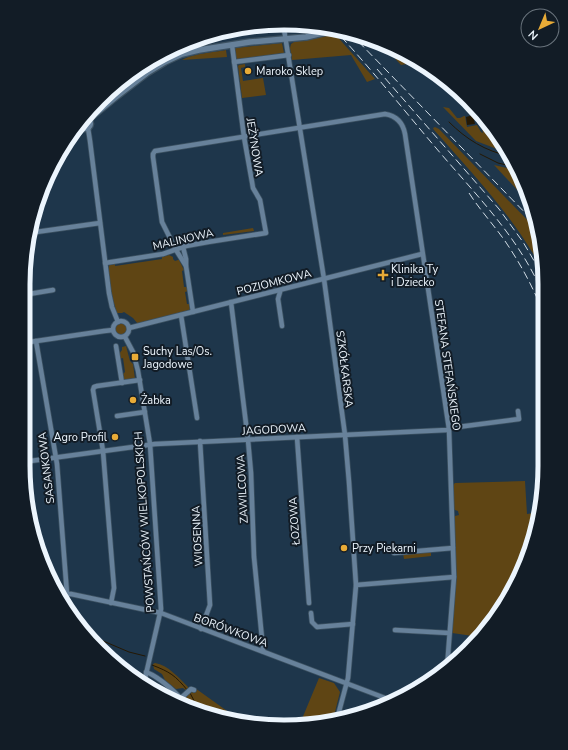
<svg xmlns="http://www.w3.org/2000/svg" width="568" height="750" font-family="'Nunito Sans',sans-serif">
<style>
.green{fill:#5f4514}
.water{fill:#241804}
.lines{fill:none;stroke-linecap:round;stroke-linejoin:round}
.stream{stroke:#241804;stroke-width:1}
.minor-casing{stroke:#3c5161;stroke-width:6}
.tertiary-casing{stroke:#3c5161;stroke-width:8}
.minor{stroke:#67819a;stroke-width:4.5}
.tertiary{stroke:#67819a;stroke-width:5.5}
.rail{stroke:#d2dde6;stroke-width:1;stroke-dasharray:8 4;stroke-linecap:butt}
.poi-dot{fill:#e8ab37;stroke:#121c26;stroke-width:1.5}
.labels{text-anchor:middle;stroke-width:4;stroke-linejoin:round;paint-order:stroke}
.poi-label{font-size:11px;fill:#ecf5fd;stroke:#121c26;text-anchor:start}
.street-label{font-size:11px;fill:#ecf5fd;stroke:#121c26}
.rim{fill:none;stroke:#ecf5fd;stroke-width:5}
</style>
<rect width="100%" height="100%" fill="#1e364b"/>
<!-- green -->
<g class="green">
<polygon points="334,33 375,79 367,82 351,55 292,60 290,48 291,44 294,42"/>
<polygon points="379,41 384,43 419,62 401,65"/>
<polygon points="282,43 284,53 239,60 236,59 234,51 235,48"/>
<path d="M226,50L227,57L182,60C191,54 215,52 226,50Z"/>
<polygon points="145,64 149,69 95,109 139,67"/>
<polygon points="245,64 245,67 241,68 243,81 263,78 266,95 242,98 238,66 239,65"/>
<polygon points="443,107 449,108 457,118 460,118 464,116 465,116 467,127 477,125 481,132 483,133 479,112 501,139 507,151 497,149 476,141"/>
<path d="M435,127L439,129L538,231L543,250V271C515,218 473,174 434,130L433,128Z"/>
<polygon points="494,165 516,170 531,200 533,207"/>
<polygon points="253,228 254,231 223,235 223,233"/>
<path d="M169,255L173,257V259L175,261L178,260H179L184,270L182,271L184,287H187L188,291L185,292L187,304H190V308L189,311L138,324L133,318L124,312L122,313H117C114,305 105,271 109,266C111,263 112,264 115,263V266L162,259V257Z"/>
<circle cx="121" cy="329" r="6"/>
<polygon points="126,346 130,361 133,364 135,379 125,380 123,378 122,375 125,372 123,358 119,359 119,354 122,350 122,347"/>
<polygon points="525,481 527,514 540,512 531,550 501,611 480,637 452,633 451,632 454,518 455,516 459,515 458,511 455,510 454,509 453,485 455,483"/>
<polygon points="431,551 431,556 404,559 403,554"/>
<path d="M155,663C168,665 179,678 188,687L189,689L187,691L183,688L176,689L165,680L162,674L154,669L153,664Z"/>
<polygon points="319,678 334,683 340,692 333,720 299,726"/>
<polygon points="195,688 241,721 271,722 280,725 233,722 193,708 185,699 188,695 187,694 191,691 192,692"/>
</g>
<!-- water -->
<polygon class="water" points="473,115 475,124 467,125 466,117"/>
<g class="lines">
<!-- stream -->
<g class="stream">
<path d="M449,122C466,139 485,151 509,156"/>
<polyline points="480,154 498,163 515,167"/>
<polyline points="89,635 129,652 145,656"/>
<path d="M152,665C170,672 175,675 188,691"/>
<polyline points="190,693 199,710"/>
</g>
<!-- minor casing -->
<g class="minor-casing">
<g id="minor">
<polyline points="283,23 324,279 345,435 349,482 356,585 348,678 337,719"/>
<polyline points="234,62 289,55"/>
<polyline points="88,128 90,141 109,293 112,307 118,322"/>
<polyline points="29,233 100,223"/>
<polyline points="183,247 186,259 186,266"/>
<polyline points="105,263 163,254 186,246 208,242 266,233 260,200 253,188 252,182 244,137 232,45"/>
<polyline points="280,290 280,292 278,299 282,326"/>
<polyline points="23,295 53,290"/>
<polyline points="231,302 248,440 251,473 254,557 263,649 262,651"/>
<path d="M193,312L186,266L176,250L162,222L153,157V154L155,151L385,114C397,116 403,123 405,134L449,429L454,577L447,668"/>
<polyline points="181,315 197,418"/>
<circle cx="121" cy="329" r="8"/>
<polyline points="129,328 422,254"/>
<polyline points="23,333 25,342"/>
<polyline points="125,337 133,352 138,371 150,444 161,609 144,683"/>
<polyline points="36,341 57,464 67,594"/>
<polyline points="23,343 104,331 113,330"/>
<polyline points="116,346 122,383"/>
<polyline points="117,416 145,412"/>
<polyline points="297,437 309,603"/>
<polyline points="200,441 210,605 201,629"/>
<polyline points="23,462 155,444 447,430 450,428 519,419 518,411"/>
<polyline points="394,553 453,548"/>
<polyline points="356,585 454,577"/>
<polyline points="57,594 71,594 161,613 393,701"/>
<polyline points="111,603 114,588 103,451 93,390 94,387 97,386 140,380"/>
<polyline points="311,613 312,622 317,627 353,624"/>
<polyline points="395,630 449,633"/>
<path d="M146,672C162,678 178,695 189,707"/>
<polyline points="181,698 191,689 194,690"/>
</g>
</g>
<!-- tertiary casing -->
<g class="tertiary-casing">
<g id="tertiary">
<polyline points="89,119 117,96 147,73 165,62 182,54 199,50 250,42 306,37 339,29"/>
<path d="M78,124L81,128C90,131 94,122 86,117"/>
</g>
</g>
<!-- minor -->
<use href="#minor" class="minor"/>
<!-- tertiary -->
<use href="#tertiary" class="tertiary"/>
<!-- rail -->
<g class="rail">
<path d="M333,28C369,66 402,108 436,148C475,194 519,237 543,294"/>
<polyline points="350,33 537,225"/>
<polyline points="377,69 499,209 523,242 543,276"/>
<path d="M469,193C480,210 493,224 505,241C520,263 533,287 543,312"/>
</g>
</g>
<!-- markers -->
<g class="poi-dot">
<circle cx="248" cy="71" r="4"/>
<path d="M381 269h4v4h4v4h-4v4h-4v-4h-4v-4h4z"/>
<rect x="131" y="353" width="8" height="8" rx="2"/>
<circle cx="133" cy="400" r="4"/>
<circle cx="115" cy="437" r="4"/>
<circle cx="344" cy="548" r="4"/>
</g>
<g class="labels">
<!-- poi labels -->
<g class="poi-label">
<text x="256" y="75">Maroko Sklep</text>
<text x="391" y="273">Klinika Ty<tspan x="391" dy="13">i Dziecko</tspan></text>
<text x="143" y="355">Suchy Las/Os.<tspan x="143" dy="13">Jagodowe</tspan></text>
<text x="141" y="404">Żabka</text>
<text x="107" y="441" text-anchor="end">Agro Profil</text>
<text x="352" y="552">Przy Piekarni</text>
</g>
<!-- street labels -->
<g class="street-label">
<text transform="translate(255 147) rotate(81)" y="4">JEŻYNOWA</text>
<text transform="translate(183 239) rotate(-13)" y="4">MALINOWA</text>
<text transform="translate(274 282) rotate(-14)" y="4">POZIOMKOWA</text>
<text transform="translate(448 365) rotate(82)" y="4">STEFANA STEFAŃSKIEGO</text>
<text transform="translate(345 369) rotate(83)" y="4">SZKÓŁKARSKA</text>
<text transform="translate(274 429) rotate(-3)" y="4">JAGODOWA</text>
<text transform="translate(46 468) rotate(-97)" y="4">SASANKOWA</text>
<text transform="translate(242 489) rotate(-93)" y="4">ZAWILCOWA</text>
<text transform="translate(294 521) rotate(-94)" y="4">ŁOZOWA</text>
<text transform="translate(144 522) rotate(-94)" y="4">POWSTAŃCÓW WIELKOPOLSKICH</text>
<text transform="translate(197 536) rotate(-93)" y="4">WIOSENNA</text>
<text transform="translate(231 630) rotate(20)" y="4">BORÓWKOWA</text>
</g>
</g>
<!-- crop -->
<path d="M0 0H568V750H0ZM284 30H284A254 254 0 0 1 538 284V466A254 254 0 0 1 284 720H284A254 254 0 0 1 30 466V284A254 254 0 0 1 284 30Z" fill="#121c26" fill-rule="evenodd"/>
<path class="rim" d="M284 30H284A254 254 0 0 1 538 284V466A254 254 0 0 1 284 720H284A254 254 0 0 1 30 466V284A254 254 0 0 1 284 30Z"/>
<!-- north arrow -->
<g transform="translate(540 28) rotate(224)"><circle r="19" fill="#121c26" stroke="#69737c"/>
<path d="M0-3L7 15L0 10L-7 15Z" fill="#e8ab37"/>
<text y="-6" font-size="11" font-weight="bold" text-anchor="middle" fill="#ecf5fd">N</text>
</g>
</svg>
